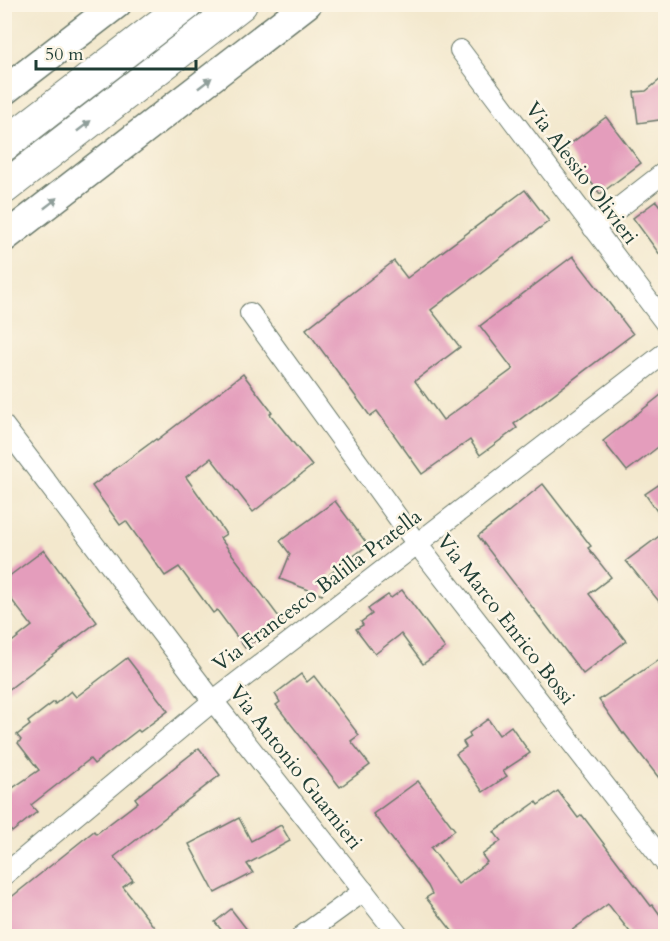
<svg xmlns="http://www.w3.org/2000/svg" width="670" height="941" font-family="Cardo,serif">
<style>
.building{fill:#e49dbc}
.lines{fill:none;stroke-linecap:round;stroke-linejoin:round}
.street-casing{stroke:#69796a;stroke-width:22}
.secondary-casing{stroke:#69796a;stroke-width:31}
.primary-casing{stroke:#69796a;stroke-width:34}
.street{stroke:#fff;stroke-width:20}
.secondary{stroke:#fff;stroke-width:28}
.primary{stroke:#fff;stroke-width:32}
.oneway{fill:#8f9e9a}
.labels{text-anchor:middle;stroke-width:5;stroke-linejoin:round;paint-order:stroke}
.street-label{font-size:21px;fill:#1f3d34;stroke:#fcf5e5}
</style>
<rect width="100%" height="100%" fill="#fcf5e5"/>
<filter id="ink" filterUnits="userSpaceOnUse"><feTurbulence type="fractalNoise" baseFrequency=".0167" numOctaves="2"/><feDisplacementMap in="SourceGraphic" scale="12" xChannelSelector="R" yChannelSelector="G"/><feConvolveMatrix kernelMatrix="1 2 1 2 8 2 1 2 1" color-interpolation-filters="sRGB"/></filter>
<filter id="wash" filterUnits="userSpaceOnUse"><feTurbulence type="fractalNoise" baseFrequency=".008" numOctaves="4" result="noise"/><feDisplacementMap in="SourceGraphic" scale="24" xChannelSelector="R" yChannelSelector="G"/><feGaussianBlur stdDeviation="1.35" result="paint"/><feColorMatrix in="noise" values="0 0 0 0 0 0 0 0 0 0 0 0 0 0 0 0 0 1.4 0 .05"/><feComposite in="paint" operator="in"/></filter>
<g filter="url(#wash)">
<rect width="100%" height="100%" fill="#f3e8cd"/>
<g id="blocks">
<!-- building -->
<g class="building">
<polygon points="666,75 666,119 638,123 634,92 646,91"/>
<polygon points="606,117 641,163 600,194 565,148"/>
<polygon points="525,190 549,221 431,310 460,347 415,381 443,420 513,369 480,326 573,256 633,334 514,424 517,428 480,455 470,440 422,474 377,411 370,416 306,329 394,261 407,278"/>
<polygon points="656,201 666,214 666,263 633,218"/>
<polygon points="243,374 272,412 270,414 312,466 253,512 211,458 186,477 226,534 220,538 282,621 245,648 217,610 213,613 179,567 165,576 126,521 120,525 92,486 156,439 157,440"/>
<polygon points="666,391 666,441 627,471 603,441"/>
<polygon points="666,480 666,524 645,494"/>
<polygon points="543,484 591,546 588,548 611,577 589,594 626,641 583,674 478,536"/>
<polygon points="335,501 368,545 330,574 322,595 280,579 290,554 280,541"/>
<polygon points="666,531 666,610 626,561"/>
<polygon points="44,550 97,622 4,693 4,648 32,626 4,590 4,580"/>
<polygon points="402,590 445,648 423,664 401,634 375,654 356,629 363,625 361,622 372,614 368,609 388,595 391,598"/>
<polygon points="666,655 666,787 624,733 623,734 599,700"/>
<polygon points="127,658 168,711 140,732 138,730 94,764 90,759 31,805 37,812 12,832 4,823 4,794 39,770 18,743 21,740 17,735 30,725 28,722 54,702 55,704 71,691 76,697"/>
<polygon points="301,674 307,682 314,676 359,735 351,741 370,765 340,787 276,705 280,702 275,694"/>
<polygon points="488,719 499,735 511,726 530,753 503,771 507,776 483,792 456,754 466,747 463,742 471,737 469,733"/>
<polygon points="199,748 220,775 114,857 133,880 123,887 161,936 4,936 4,903 94,831 96,834 138,802 135,798"/>
<polygon points="418,781 455,830 431,848 458,884 487,862 482,855 501,841 494,832 536,802 538,805 558,791 578,818 582,815 651,906 653,905 666,923 666,936 633,936 608,904 564,936 456,936 426,898 432,894 428,886 373,814"/>
<polygon points="239,818 251,841 281,825 290,841 247,864 253,873 215,893 189,844"/>
<polygon points="231,909 252,936 226,936 215,922"/>
</g>
</g>
</g>
<g filter="url(#ink)">
<use href="#blocks" fill-opacity="0" stroke="#69796a" stroke-width="1.5"/>
<g class="lines">
<!-- street casing -->
<g class="street-casing">
<g id="street">
<polyline points="460,50 666,324"/>
<polyline points="593,228 666,171"/>
<polyline points="250,313 417,544 666,864"/>
<polyline points="4,426 213,701 399,936"/>
<polyline points="4,875 213,701 666,352"/>
<polyline points="302,936 364,891"/>
</g>
</g>
<!-- secondary casing -->
<g class="secondary-casing">
<g id="secondary">
<polyline points="4,91 117,4"/>
<polyline points="4,238 307,4"/>
</g>
</g>
<!-- primary casing -->
<g class="primary-casing">
<g id="primary">
<polyline points="4,145 187,4"/>
<polyline points="4,188 241,4"/>
</g>
</g>
<!-- street -->
<use href="#street" class="street"/>
<!-- secondary -->
<use href="#secondary" class="secondary"/>
<!-- primary -->
<use href="#primary" class="primary"/>
</g>
<!-- one-way arrows -->
<defs><path id="oneway-solid" d="M-6-.8H1V-3.2L6.5 0L1 3.2V.8H-6Z" transform="scale(1.5)"/></defs>
<g class="oneway">
<use href="#oneway-solid" transform="translate(205 83) rotate(-38)"/>
<use href="#oneway-solid" transform="translate(84 126) rotate(-38)"/>
<use href="#oneway-solid" transform="translate(51 203) rotate(-38)"/>
</g>
</g>
<g class="labels">
<!-- street labels -->
<g class="street-label">
<text transform="translate(582 173) rotate(53)" y="7">Via Alessio Olivieri</text>
<text transform="translate(317 590) rotate(-37)" y="7">Via Francesco Balilla Pratella</text>
<text transform="translate(506 619) rotate(52)" y="7">Via Marco Enrico Bossi</text>
<text transform="translate(296 767) rotate(52)" y="7">Via Antonio Guarnieri</text>
</g>
</g>
<!-- margin -->
<rect width="670" height="941" fill="none" stroke="#fcf5e5" stroke-width="24"/>
<!-- scale -->
<path d="M36 60v9h160v-9" fill="none" stroke="#1f3d34" stroke-width="3"/>
<text x="45" y="60" font-size="18" fill="#1f3d34" stroke="#fcf5e5" stroke-width="4.5" paint-order="stroke">50 m</text>
</svg>
